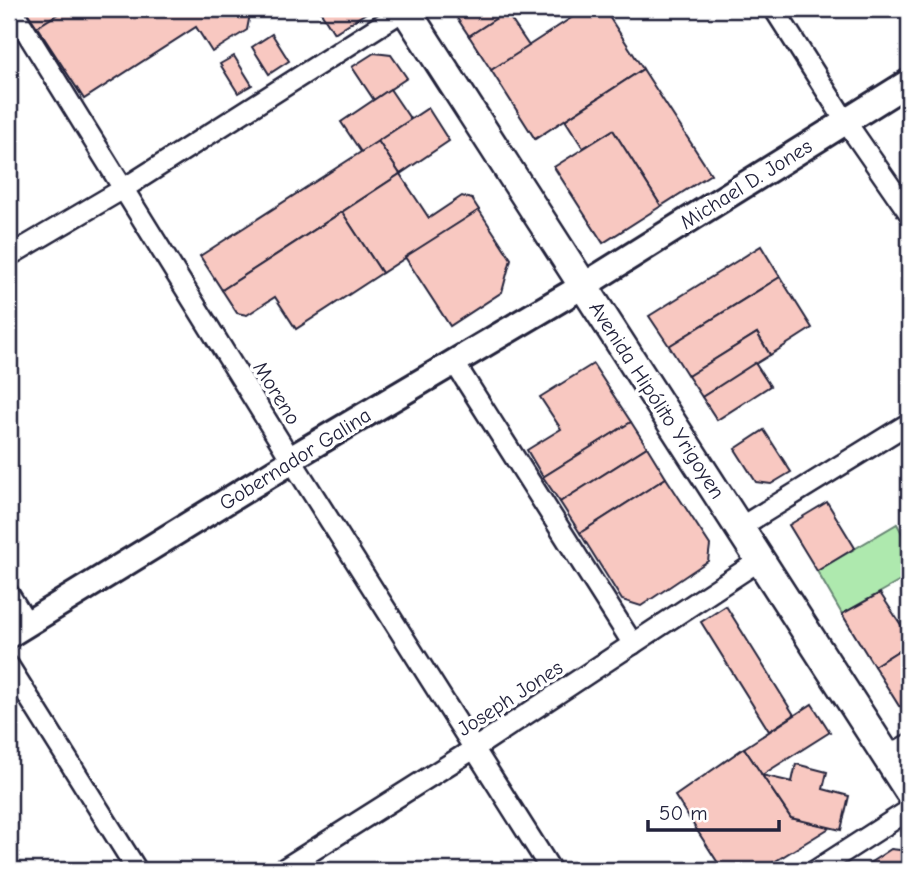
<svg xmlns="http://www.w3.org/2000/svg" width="918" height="879" font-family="'Comic Neue',sans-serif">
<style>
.green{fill:#aee9ae;stroke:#688674;stroke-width:2}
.building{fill:#f8c8c1;stroke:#22223b;stroke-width:2}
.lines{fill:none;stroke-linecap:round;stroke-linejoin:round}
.minor-casing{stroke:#22223b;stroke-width:24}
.tertiary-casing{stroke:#22223b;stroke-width:30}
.secondary-casing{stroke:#22223b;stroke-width:33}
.minor{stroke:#fff;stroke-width:19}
.tertiary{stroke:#fff;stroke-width:24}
.secondary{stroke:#fff;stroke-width:28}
.labels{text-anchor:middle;stroke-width:7;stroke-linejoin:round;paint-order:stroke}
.street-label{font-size:21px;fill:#22223b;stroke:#fff}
</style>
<rect width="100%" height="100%" fill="#fff"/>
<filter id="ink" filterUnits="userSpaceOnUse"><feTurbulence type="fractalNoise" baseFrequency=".0143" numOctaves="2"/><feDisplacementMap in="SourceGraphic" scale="14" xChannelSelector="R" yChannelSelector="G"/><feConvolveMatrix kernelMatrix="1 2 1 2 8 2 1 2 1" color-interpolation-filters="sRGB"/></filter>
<g filter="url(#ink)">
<!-- green -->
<polygon class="green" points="897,524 909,546 909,576 842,614 817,571"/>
<!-- building -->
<g class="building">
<polygon points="25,9 66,9 37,27"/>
<polygon points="66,9 259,9 250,14 247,30 212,52 196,27 84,99 37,27"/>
<polygon points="319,9 363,9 366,13 334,33"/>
<polygon points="451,9 504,9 506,12 469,36"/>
<polygon points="585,9 604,9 643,69 535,139 491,70"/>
<polygon points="506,12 529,46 491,70 469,36"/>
<polygon points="272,34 289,61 269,74 252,47"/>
<polygon points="374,53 391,55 407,78 374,100 352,67"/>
<polygon points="234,56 252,85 238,93 220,64"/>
<polygon points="643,69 711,174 661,206 613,130 583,148 565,120"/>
<polygon points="390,89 411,120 361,152 341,122"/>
<polygon points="428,108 449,141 400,174 378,141"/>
<polygon points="613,130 661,206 603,243 554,167"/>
<polygon points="378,141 400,174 222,290 200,256"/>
<polygon points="400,174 429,218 462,196 472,199 479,210 382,273 342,212"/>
<polygon points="479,210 511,259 502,292 450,326 405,257"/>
<polygon points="342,212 382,273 296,329 275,297 247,315 237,313 222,290"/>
<polygon points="761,246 780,277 669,346 649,316"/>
<polygon points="780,277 812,328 770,355 757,333 688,376 669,346"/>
<polygon points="757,333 770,355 702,397 688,376"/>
<polygon points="755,363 770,386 717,420 702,397"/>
<polygon points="593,364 631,422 543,477 527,450 561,429 540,397"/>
<polygon points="631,422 647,447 560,502 543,477"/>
<polygon points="764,430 791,472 771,484 756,482 735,449"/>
<polygon points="647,447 666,478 580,533 560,502"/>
<polygon points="666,478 710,545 708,561 641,606 622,600 580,533"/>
<polygon points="827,502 855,548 817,571 789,525"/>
<polygon points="880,593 909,637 909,644 874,666 842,614"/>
<polygon points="726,606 794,715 769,731 701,622"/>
<polygon points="909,644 909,708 899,706 874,666"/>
<polygon points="812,704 830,732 762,775 744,748"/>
<polygon points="744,748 791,818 831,827 761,870 706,870 718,863 675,796"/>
<polygon points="796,764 827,772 823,789 849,796 841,830 791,818 762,775 792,782"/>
<polygon points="891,849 908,851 909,870 859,870"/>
</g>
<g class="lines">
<!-- minor casing -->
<g class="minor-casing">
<g id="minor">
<polyline points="12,9 292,461 551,870"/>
<polyline points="774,9 846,122 909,213"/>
<polyline points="9,256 123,189 406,9"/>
<polyline points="454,362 633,644"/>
<polyline points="739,528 909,423"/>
<polyline points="9,594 27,623"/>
<polyline points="9,666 137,870"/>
<polyline points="887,757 909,744"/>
<polyline points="282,870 475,748 760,560"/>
<polyline points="816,870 909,810"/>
</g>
</g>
<!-- tertiary casing -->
<g class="tertiary-casing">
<polyline id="tertiary" points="9,635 292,461 297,455 583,286 909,82"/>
</g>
<!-- secondary casing -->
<g class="secondary-casing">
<polyline id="secondary" points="405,9 909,791"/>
</g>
<!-- minor -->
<use href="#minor" class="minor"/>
<!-- tertiary -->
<use href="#tertiary" class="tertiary"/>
<!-- secondary -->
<use href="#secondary" class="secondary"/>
</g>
</g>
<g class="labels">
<!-- street labels -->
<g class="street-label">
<text transform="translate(746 184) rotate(-32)" y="7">Michael D. Jones</text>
<text transform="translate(277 393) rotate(58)" y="7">Moreno</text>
<text transform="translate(657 400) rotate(57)" y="7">Avenida Hipólito Yrigoyen</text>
<text transform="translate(295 459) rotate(-32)" y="7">Gobernador Galina</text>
<text transform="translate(510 698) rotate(-33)" y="7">Joseph Jones</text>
</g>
</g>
<!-- margin -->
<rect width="918" height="879" fill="none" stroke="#fff" stroke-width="35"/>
<rect x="18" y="18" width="883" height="844" fill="none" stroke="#22223b" stroke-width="2.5" filter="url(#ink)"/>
<!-- scale -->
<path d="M648 820v10h131v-10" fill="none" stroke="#22223b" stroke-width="3.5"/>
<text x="659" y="820" font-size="21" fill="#22223b" stroke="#ffffff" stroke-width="5" paint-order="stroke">50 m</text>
</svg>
